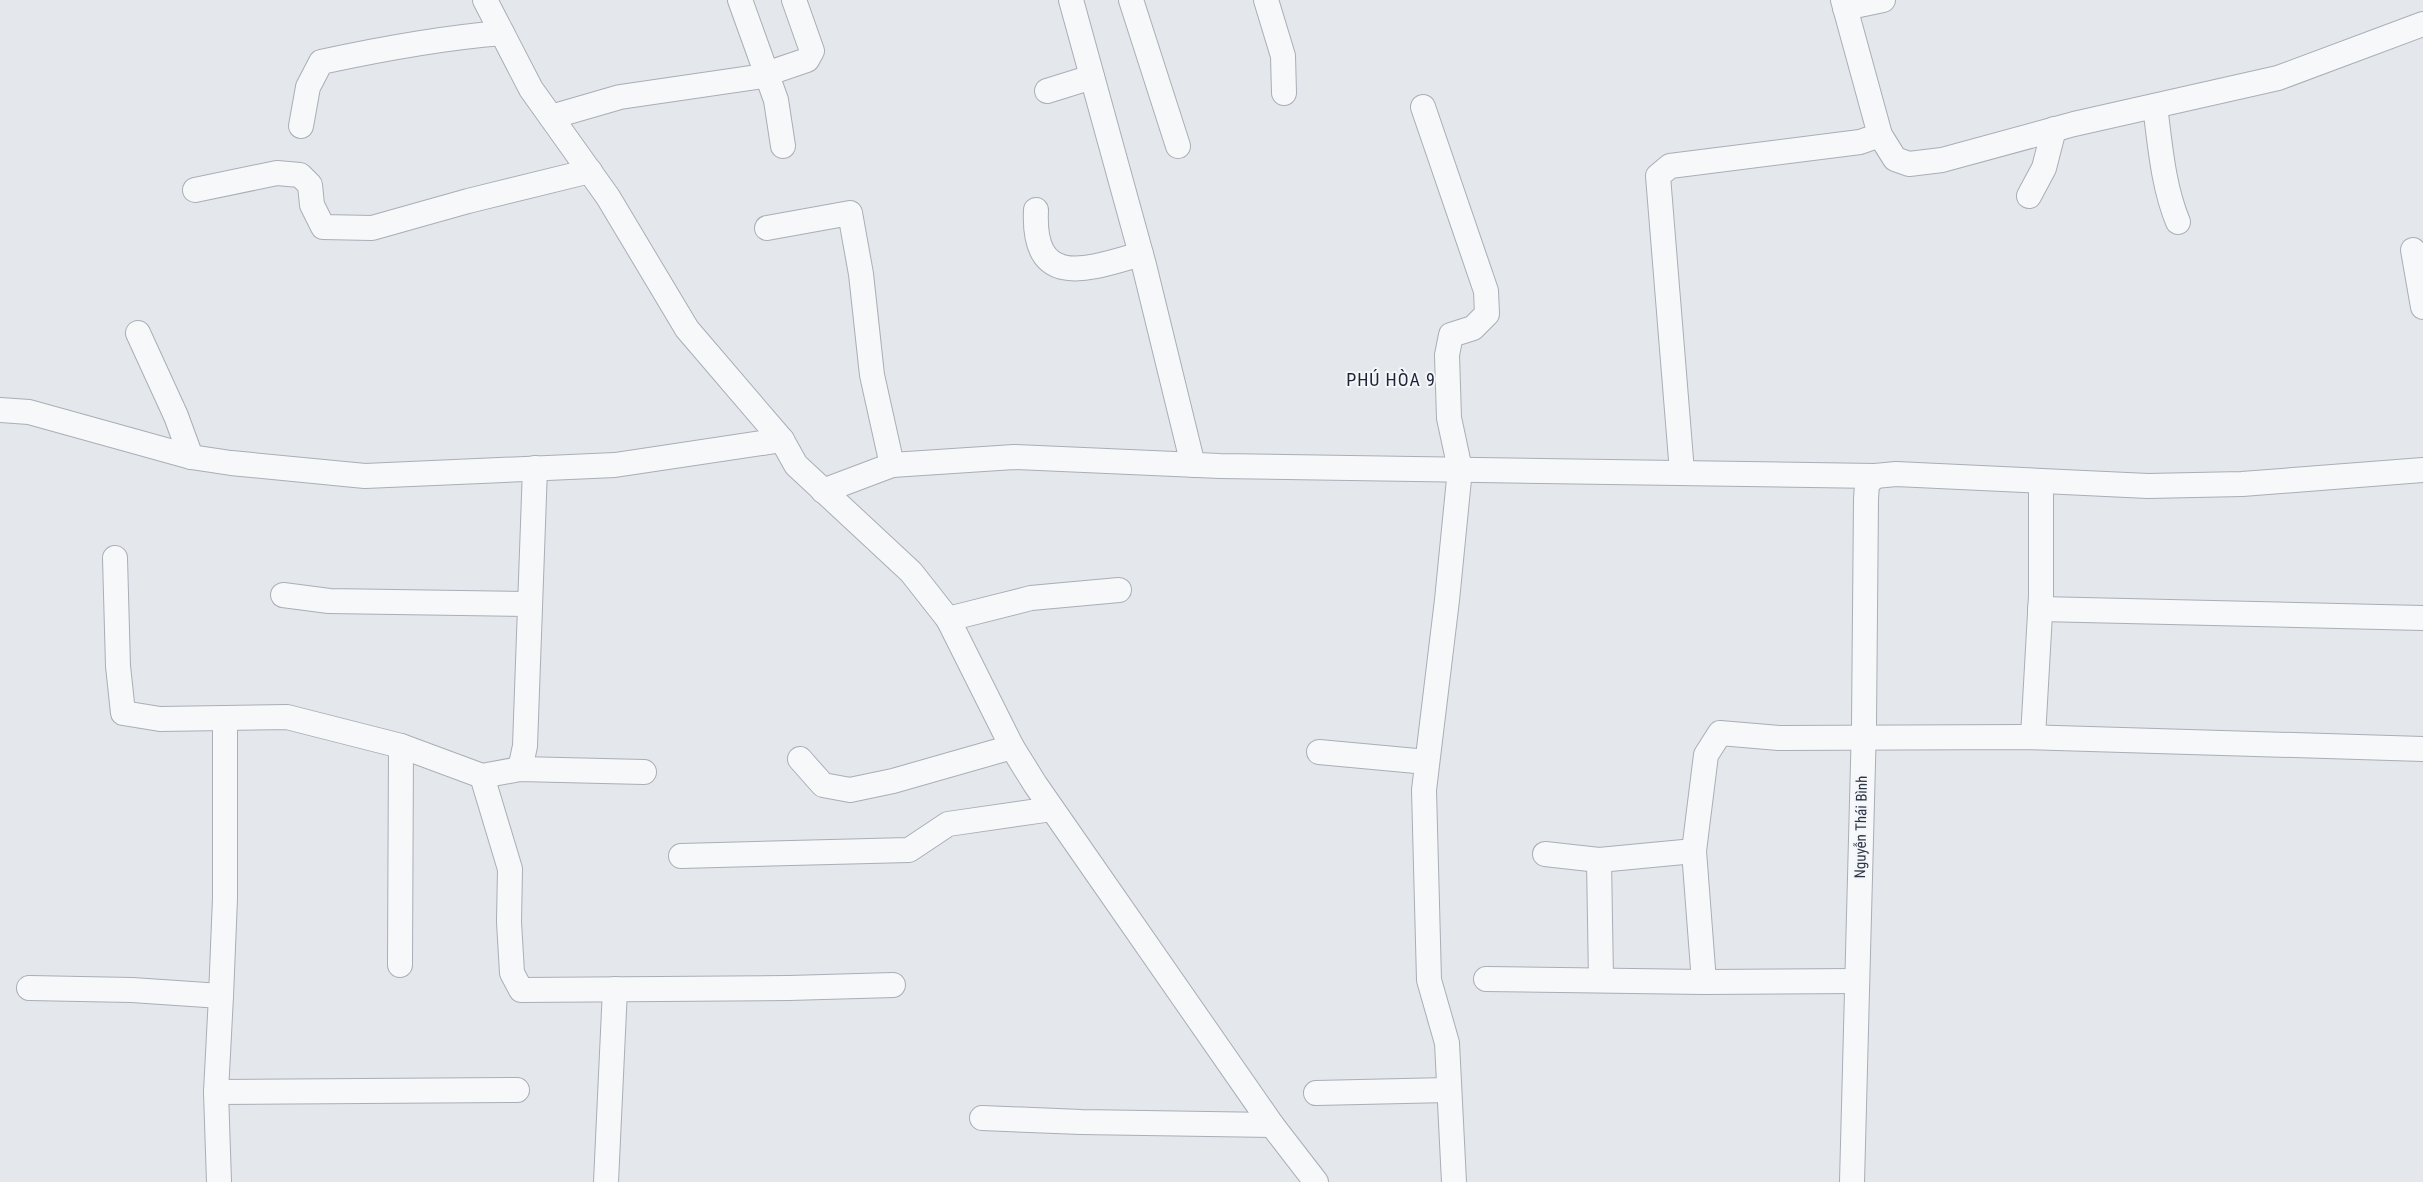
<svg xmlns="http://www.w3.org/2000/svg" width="2423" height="1182" font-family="'Roboto Condensed',sans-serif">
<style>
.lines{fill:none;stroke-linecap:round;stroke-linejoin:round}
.minor-casing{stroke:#a9aeb7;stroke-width:26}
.minor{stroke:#f7f8fa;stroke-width:24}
.labels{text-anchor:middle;stroke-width:4;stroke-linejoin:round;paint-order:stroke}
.street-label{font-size:15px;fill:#2b3445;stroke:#f4f6f9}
.quarter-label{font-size:18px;letter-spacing:1px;fill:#1d2536;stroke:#f4f6f9}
</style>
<rect width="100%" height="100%" fill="#e4e7ec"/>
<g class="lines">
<!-- minor casing -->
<g class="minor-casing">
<g id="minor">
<polyline points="485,0 531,89 608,197 687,329 782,440 796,465 911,572 948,619 1012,747 1035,784 1272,1125 1316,1182"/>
<polyline points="740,0 776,100 783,146"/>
<polyline points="1071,0 1144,265 1193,465"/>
<polyline points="1131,0 1178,146"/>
<polyline points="1266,0 1283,56 1284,93"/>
<polyline points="1843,0 1880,135 1895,159 1909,164 1942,160 2074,124 2278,78 2423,24"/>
<polyline points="1845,8 1883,0"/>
<polyline points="1047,91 1092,77"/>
<path d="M2155,106C2160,144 2163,186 2178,222"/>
<polyline points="1423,107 1486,291 1487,314 1473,328 1451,335 1447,355 1449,418 1460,469 1447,600 1424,790 1429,980 1447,1043 1454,1182"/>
<polyline points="551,117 620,97 757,77 807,60 812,51 794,0"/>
<path d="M301,126L308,87L321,62C381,49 440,38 502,33"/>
<polyline points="195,190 277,173 300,175 310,185 312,205 323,227 372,228 468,201 590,171"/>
<polyline points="2029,196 2044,168 2054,129"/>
<path d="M1036,210C1032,291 1089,269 1141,254"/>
<polyline points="767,228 850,213 861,274 872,375 892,465"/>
<polyline points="2413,250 2423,307"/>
<polyline points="138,333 176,416 191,457"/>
<polyline points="0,410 29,412 191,457 231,463 365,476 615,465 782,440"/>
<polyline points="1682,472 1658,176 1670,166 1860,142 1880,135"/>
<polyline points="823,491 892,465 1014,457 1220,466 1875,476 1896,474 2148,486 2242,484 2423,470"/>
<polyline points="115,558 118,666 123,713 160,719 287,717 401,746 482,776 520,769 644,772"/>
<polyline points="283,595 329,601 529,604"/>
<polyline points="2040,609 2423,618"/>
<polyline points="948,619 1031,598 1119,590"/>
<polyline points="2033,737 2041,596 2041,481"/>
<polyline points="1319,752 1427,762"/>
<polyline points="800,759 823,785 850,790 893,781 1012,747"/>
<polyline points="520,769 525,746 535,468"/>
<polyline points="482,776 510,869 509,922 512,973 521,990 789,988 893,985"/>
<polyline points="1694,851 1706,755 1720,733 1779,738 2026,737 2423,749"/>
<polyline points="1545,854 1599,860"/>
<polyline points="681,856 909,850 948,824 1052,809"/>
<polyline points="400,965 401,746"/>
<polyline points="1486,979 1704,982 1857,981"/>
<polyline points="1601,980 1599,860 1694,851 1704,982"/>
<polyline points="29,988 132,990 221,996 216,1092 219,1182"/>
<polyline points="221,996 225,898 225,718"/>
<polyline points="216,1092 517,1090"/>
<polyline points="1316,1093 1448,1090"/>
<polyline points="982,1118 1081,1122 1272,1125"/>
<polyline points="606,1182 615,989"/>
<polyline points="1852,1182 1864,725 1866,499 1867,484 1875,476"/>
</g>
</g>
<!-- minor -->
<use href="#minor" class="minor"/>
</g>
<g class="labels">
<!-- street labels -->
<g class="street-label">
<text transform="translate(1861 827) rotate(-89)" y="5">Nguyễn Thái Bình</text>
</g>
<!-- quarter labels -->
<g class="quarter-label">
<text x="1391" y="386">PHÚ HÒA 9</text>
</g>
</g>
</svg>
